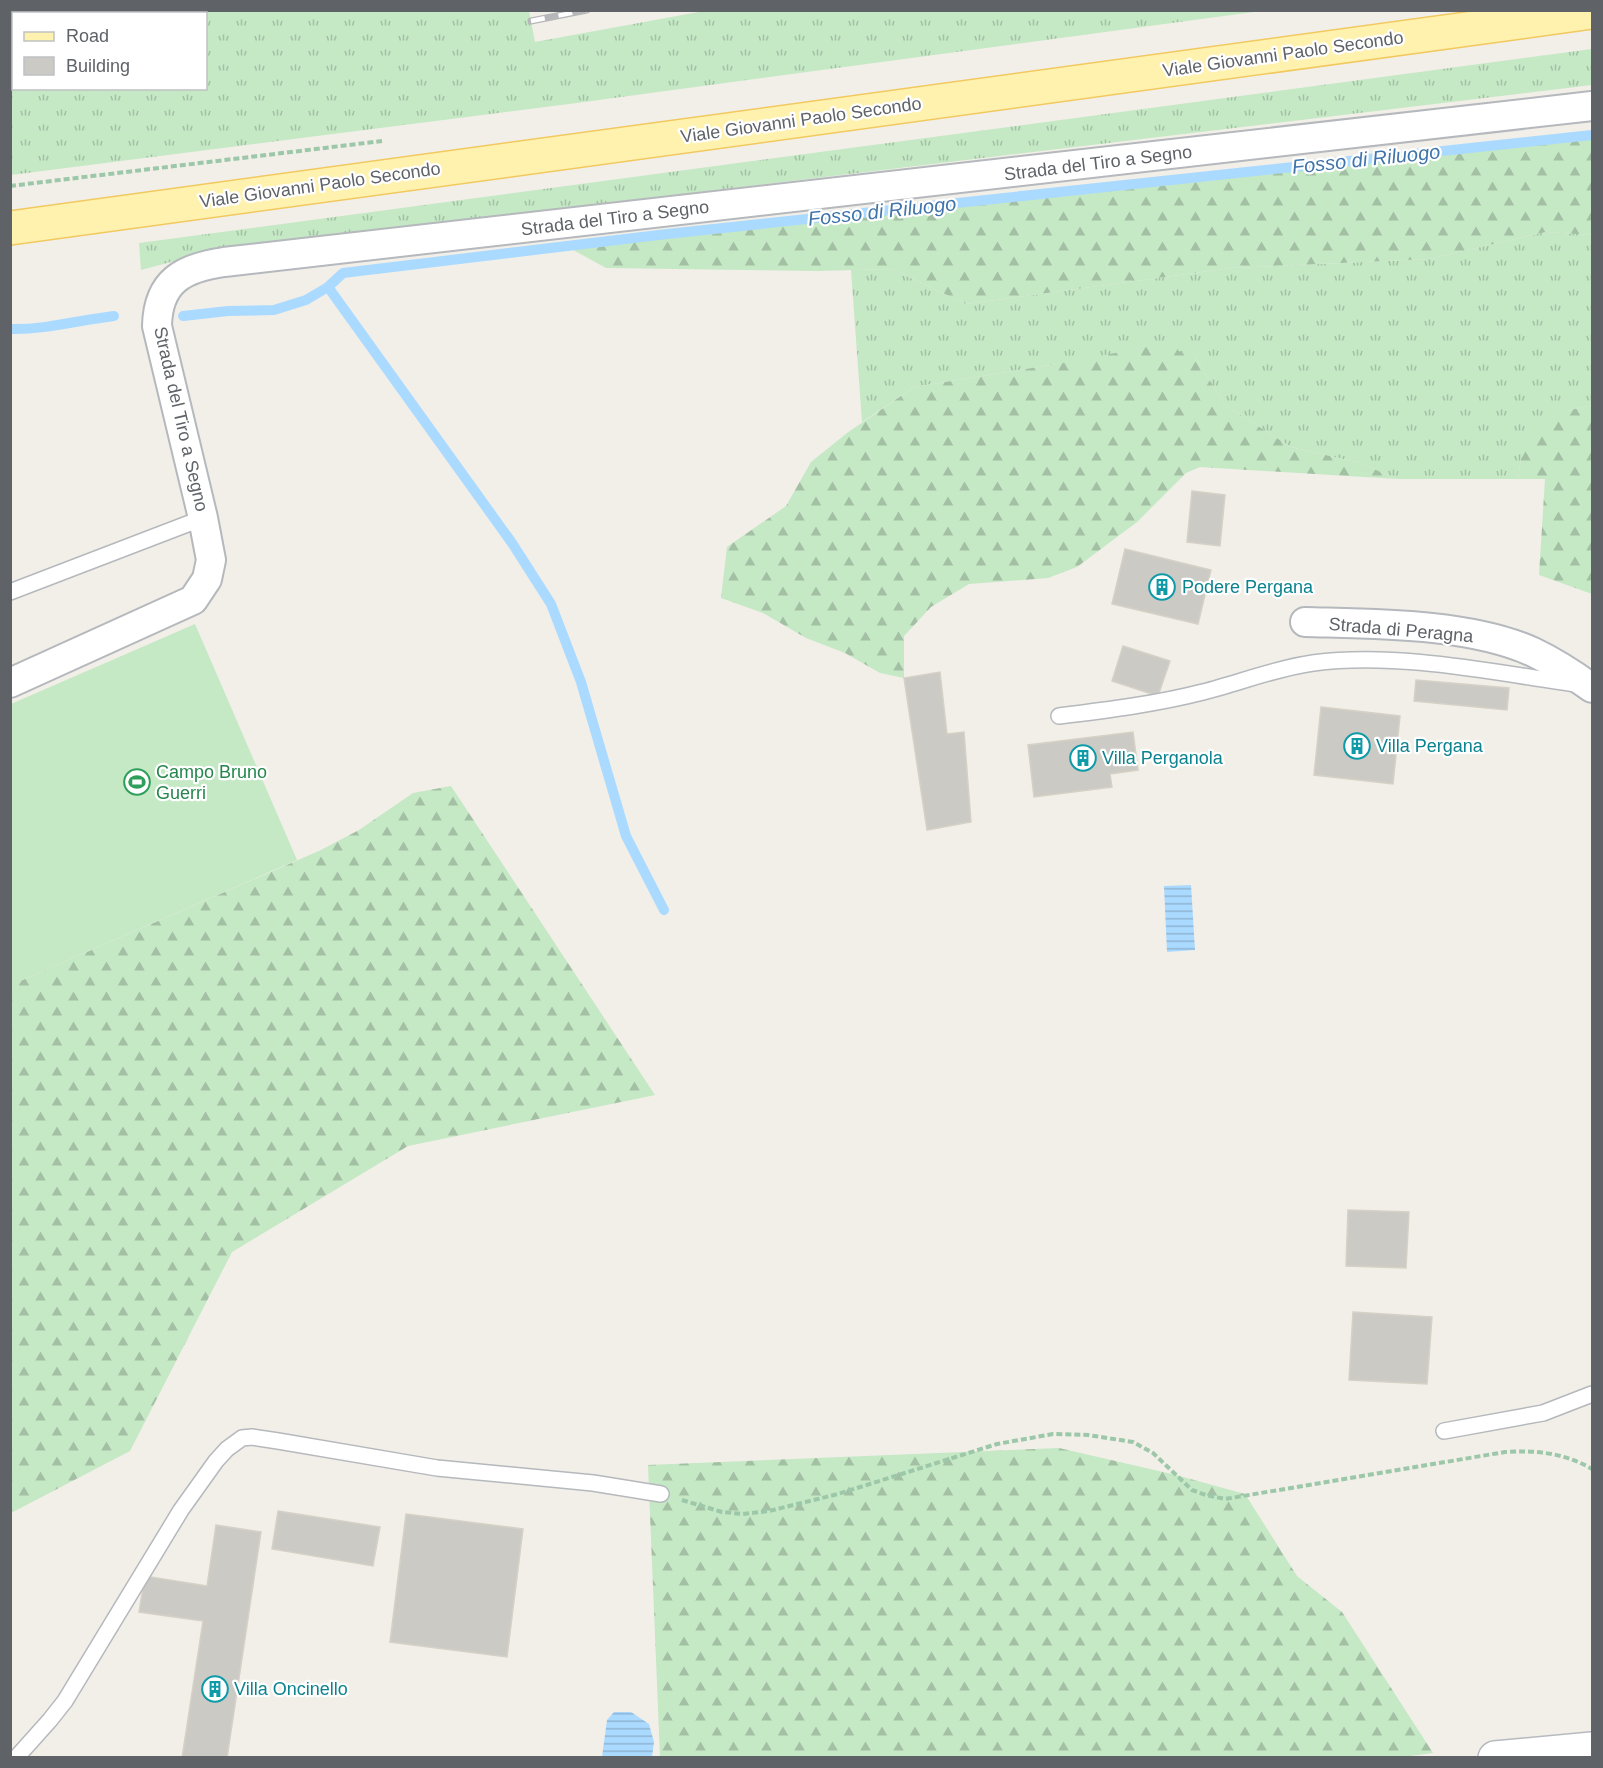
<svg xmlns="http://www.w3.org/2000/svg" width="1603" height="1768" font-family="Arial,sans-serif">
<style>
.grass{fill:url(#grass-tufts);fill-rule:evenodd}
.forest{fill:url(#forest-firs)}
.pitch{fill:#c5e8c5}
.water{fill:url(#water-rules)}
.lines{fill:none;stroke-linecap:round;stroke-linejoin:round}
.stream{stroke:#aadaff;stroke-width:10}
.building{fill:#cccac5;stroke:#d6d1c6;stroke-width:1.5}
.lane-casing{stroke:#b5b8bc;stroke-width:18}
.street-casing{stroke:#b5b8bc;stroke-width:32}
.secondary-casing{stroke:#b6babf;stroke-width:36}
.primary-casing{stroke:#f2c960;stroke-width:36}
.path{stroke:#9cc7a9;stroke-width:4;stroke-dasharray:6 3;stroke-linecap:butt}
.lane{stroke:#fff;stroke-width:15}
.street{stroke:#fff;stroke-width:28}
.secondary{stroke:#fff;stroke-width:33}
.primary{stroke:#fff2af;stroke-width:33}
.rail-casing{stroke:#b6b7b8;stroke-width:7}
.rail{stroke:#fff;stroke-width:4.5;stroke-dasharray:14;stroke-linecap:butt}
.labels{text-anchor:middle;stroke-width:4.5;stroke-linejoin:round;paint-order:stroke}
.street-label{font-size:18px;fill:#5f6368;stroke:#fff}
.culture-label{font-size:18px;fill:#0d838f;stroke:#fff;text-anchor:start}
.leisure-label{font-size:18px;fill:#27864d;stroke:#fff;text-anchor:start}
.water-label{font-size:20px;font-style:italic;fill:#4174aa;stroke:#fff}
</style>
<defs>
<pattern id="grass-tufts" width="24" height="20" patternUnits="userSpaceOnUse" patternTransform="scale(1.5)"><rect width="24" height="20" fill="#c5e8c5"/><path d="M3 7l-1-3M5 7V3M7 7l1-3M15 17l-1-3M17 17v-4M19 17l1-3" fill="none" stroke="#a3c0a4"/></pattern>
<pattern id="forest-firs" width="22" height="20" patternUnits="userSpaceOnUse" patternTransform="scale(1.5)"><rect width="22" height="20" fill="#c5e8c5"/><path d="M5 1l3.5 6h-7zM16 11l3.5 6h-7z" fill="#a3c0a4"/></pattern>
<pattern id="water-rules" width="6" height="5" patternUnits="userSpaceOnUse" patternTransform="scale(1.5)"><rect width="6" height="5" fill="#aadaff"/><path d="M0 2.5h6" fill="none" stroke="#8eb4d2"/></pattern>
</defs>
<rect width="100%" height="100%" fill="#f1efe8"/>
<!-- grass -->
<g class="grass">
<path d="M704,11H1261L569,104L11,175V11H529L535,42ZM14,14H206V88H14Z"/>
<polygon points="1592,49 1592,85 575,207 171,262 141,270 139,243"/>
<polygon points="1546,232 1592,235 1592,405 1566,411 1521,458 1518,479 1397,479 1360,463 1291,447 1225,405 1193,353 1057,364 914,387 862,422 851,270 892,269 966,304 1231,268 1428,259"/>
</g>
<!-- forest -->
<g class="forest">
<polygon points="1592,135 1592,235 1546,232 1428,259 1231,268 966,304 892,269 818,271 606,268 566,246"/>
<polygon points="1147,347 1193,353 1225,405 1291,447 1360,463 1397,479 1200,467 1186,473 1137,522 1077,567 1048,578 969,584 931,607 904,636 904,678 880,673 845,653 806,638 763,613 721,598 727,547 786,506 811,462 847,433 914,387 1057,364"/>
<polygon points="1592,405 1592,594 1539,575 1545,479 1518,479 1521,458 1543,419 1566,411"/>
<polygon points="451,786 655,1095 408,1146 232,1252 130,1451 11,1513 11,985 321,850 359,830 413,793"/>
<polygon points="1059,1448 1176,1475 1245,1494 1297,1576 1342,1612 1433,1753 1396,1758 660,1757 648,1465"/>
</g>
<!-- pitch -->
<polygon class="pitch" points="195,624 297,860 11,985 11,704"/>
<!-- water -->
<g class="water">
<polygon points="1191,885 1195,950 1167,952 1164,886"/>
<polygon points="614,1712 631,1712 649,1724 654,1742 652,1757 602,1757 607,1720"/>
</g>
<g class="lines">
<!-- stream -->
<g class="stream">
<polyline points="328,287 512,543 551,604 581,682 626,836 664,910"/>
<polyline points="183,316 228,311 274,310 306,300 328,287 343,273 667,234 1592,135"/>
<path d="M10,329C45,330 79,320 114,316"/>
</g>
</g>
<!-- building -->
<g class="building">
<polygon points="1192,491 1225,495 1220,546 1187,542"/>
<polygon points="1125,549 1211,570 1198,624 1112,604"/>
<polygon points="1123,646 1170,661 1158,696 1112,681"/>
<polygon points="940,672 947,734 964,732 971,822 927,830 904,678"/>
<polygon points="1416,680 1509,688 1507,710 1414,701"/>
<polygon points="1321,707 1400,716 1393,784 1314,775"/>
<polygon points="1133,732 1138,770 1110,774 1112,787 1034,797 1028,745"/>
<polygon points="1348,1210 1409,1212 1406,1268 1346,1266"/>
<polygon points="1353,1312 1432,1317 1427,1384 1349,1380"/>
<polygon points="278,1511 380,1527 373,1566 272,1549"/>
<polygon points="406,1514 523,1529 507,1657 390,1642"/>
<polygon points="216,1525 261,1532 227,1758 182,1758 203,1621 139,1612 145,1576 207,1586"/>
</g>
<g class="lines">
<!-- lane casing -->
<g class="lane-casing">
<g id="lane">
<polyline points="10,592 203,518"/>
<path d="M1059,716C1108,710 1156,704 1203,692C1239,683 1276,668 1313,663C1398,652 1491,672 1575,684"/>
<polyline points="1444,1431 1543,1413 1592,1394"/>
<polyline points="16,1758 50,1720 65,1701 181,1510 216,1461 227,1449 242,1438 252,1437 278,1441 437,1468 593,1483 661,1494"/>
</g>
</g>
<!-- street casing -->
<g class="street-casing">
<g id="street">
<path d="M1305,622C1375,624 1469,623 1533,652C1554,662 1574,675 1592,688"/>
<path d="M10,683L193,600L207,579L211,560L203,518L157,326C158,281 183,268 224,262L1592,106"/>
</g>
</g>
<!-- secondary casing -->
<g class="secondary-casing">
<polyline id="secondary" points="1495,1758 1592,1749"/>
</g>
<!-- primary casing -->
<g class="primary-casing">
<polyline id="primary" points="10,228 1592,12"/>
</g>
<!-- path -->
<g class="path">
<polyline points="10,186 382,141"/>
<path d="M682,1500L722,1512L743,1514L769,1511L838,1494L997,1444L1053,1434L1088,1435L1133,1442L1153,1453L1192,1490L1206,1495L1225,1499L1505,1452C1536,1450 1565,1453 1592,1469"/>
</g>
<!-- lane -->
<use href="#lane" class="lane"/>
<!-- street -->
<use href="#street" class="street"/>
<!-- secondary -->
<use href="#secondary" class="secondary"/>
<!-- primary -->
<use href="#primary" class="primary"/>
<!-- rail casing -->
<g class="rail-casing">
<polyline id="rail" points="531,21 587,10"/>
</g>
<!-- rail -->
<use href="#rail" class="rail"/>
</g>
<!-- icons -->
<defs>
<g id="building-ring" transform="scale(1.35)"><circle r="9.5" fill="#fff" stroke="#0f9aa8" stroke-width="1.5"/><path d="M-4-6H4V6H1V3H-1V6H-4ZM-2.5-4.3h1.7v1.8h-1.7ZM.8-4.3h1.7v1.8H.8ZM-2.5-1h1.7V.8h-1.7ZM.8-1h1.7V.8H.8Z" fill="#0f9aa8"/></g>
<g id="stadium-ring" transform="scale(1.35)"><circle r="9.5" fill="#fff" stroke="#2e9e5b" stroke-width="1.5"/><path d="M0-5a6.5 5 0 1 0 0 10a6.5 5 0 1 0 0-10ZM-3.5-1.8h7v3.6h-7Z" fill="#2e9e5b"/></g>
</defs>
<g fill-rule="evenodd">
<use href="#building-ring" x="1162" y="587"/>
<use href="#building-ring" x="1357" y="746"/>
<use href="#building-ring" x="1083" y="758"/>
<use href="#stadium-ring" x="137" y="782"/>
<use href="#building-ring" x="215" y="1689"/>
</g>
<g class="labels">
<!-- street labels -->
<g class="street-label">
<text transform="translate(1283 54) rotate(-8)" y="6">Viale Giovanni Paolo Secondo</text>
<text transform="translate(801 120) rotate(-8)" y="6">Viale Giovanni Paolo Secondo</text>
<text transform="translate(1098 163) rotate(-7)" y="6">Strada del Tiro a Segno</text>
<text transform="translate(320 185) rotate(-8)" y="6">Viale Giovanni Paolo Secondo</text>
<text transform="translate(615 218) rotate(-7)" y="6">Strada del Tiro a Segno</text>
<text transform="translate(181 419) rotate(77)" y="6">Strada del Tiro a Segno</text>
<text transform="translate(1401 630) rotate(5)" y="6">Strada di Peragna</text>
</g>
<!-- culture labels -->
<g class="culture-label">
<text x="1182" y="593">Podere Pergana</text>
<text x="1376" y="752">Villa Pergana</text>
<text x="1102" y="764">Villa Perganola</text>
<text x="234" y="1695">Villa Oncinello</text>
</g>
<!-- leisure labels -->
<g class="leisure-label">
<text x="156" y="778">Campo Bruno<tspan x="156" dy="21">Guerri</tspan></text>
</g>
<!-- water labels -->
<g class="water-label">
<text transform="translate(1366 159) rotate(-6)" y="7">Fosso di Riluogo</text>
<text transform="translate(882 211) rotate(-6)" y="7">Fosso di Riluogo</text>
</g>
</g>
<!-- border -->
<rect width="1603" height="1768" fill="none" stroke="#5f6368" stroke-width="24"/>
<!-- legend -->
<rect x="12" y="12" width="195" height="78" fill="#ffffff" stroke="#bfc1c3" stroke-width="1.5"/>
<rect x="24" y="32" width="30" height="9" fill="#fff2af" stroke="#bfc1c3" stroke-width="1.5"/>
<text x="66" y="42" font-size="18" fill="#5f6368">Road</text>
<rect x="24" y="57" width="30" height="18" fill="#cccac5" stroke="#bfc1c3" stroke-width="1.5"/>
<text x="66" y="72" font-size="18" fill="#5f6368">Building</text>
</svg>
